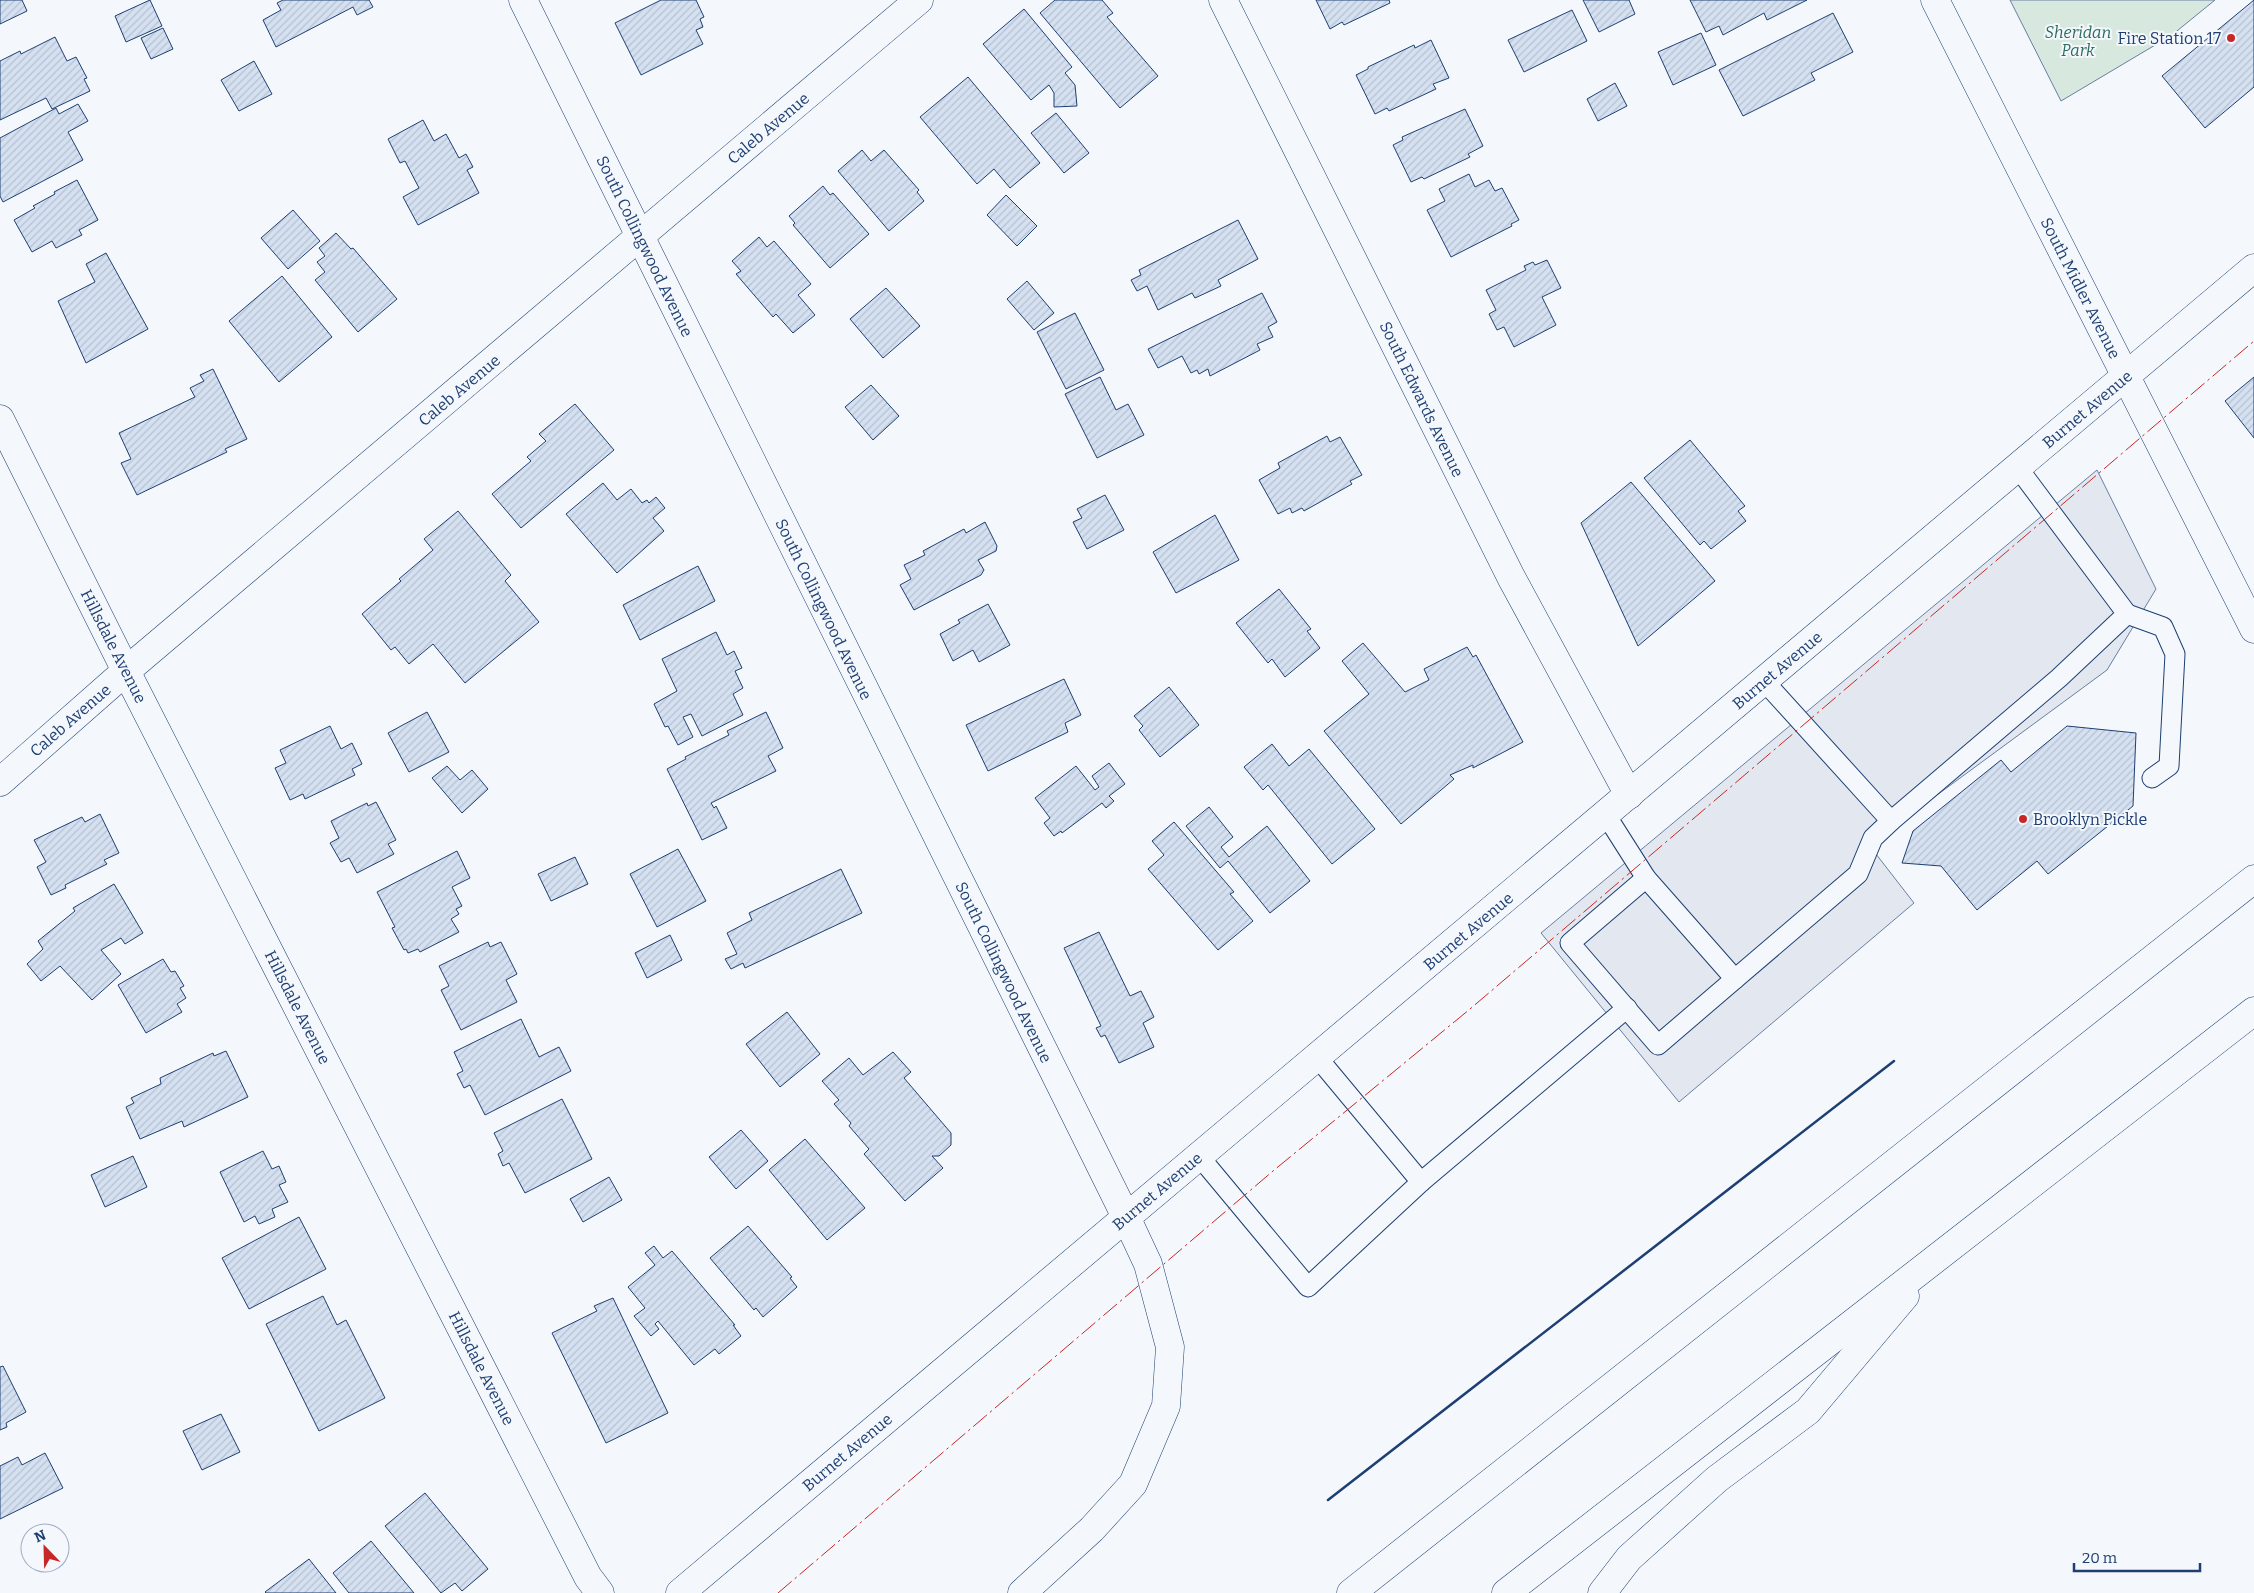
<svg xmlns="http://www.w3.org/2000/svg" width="2254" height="1593" font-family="Bitter,serif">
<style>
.park{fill:#d7e8df;stroke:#687fa3}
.parking{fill:#e3e8f0;stroke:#687fa3}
.building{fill:url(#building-hatch);stroke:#1d3f73}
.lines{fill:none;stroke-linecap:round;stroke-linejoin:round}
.lane-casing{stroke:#1d3f73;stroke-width:21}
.street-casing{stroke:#1d3f73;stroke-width:29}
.secondary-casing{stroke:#1d3f73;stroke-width:29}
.highway-casing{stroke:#1d3f73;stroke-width:29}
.lane{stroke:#f4f7fb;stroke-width:19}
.street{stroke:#f4f7fb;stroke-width:28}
.secondary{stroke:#f4f7fb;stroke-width:28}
.highway{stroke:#f4f7fb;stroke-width:28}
.wall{stroke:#1d3f73;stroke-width:2.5}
.power{stroke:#c62828;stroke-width:1;stroke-dasharray:18 4 2.5 4;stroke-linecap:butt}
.poi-dot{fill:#c62828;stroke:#f4f7fb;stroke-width:2}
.labels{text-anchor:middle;stroke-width:4;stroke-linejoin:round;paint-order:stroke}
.park-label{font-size:16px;font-style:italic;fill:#2c6c60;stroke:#f4f7fb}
.poi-label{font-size:16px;fill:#1d3f73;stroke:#f4f7fb;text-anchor:end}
.street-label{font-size:16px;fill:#1d3f73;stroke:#f4f7fb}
</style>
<defs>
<pattern id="building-hatch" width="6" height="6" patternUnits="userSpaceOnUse" patternTransform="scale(1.25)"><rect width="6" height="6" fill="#d5e0f0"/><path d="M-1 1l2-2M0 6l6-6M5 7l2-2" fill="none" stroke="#b6c1d1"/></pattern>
</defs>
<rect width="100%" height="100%" fill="#f4f7fb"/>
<!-- park -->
<polygon class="park" points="2010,0 2215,0 2172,35 2061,101"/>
<!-- parking -->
<polygon class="parking" points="2097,470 2156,589 2107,670 1869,845 1914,903 1679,1102 1541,933"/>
<!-- building -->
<g class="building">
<polygon points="0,0 22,0 27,11 0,24"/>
<polygon points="150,0 162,26 126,42 115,16"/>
<polygon points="283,0 369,0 373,7 357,15 353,7 276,47 263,20 281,10 277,3"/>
<polygon points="661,0 696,0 704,17 700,19 703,27 696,30 703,44 641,75 615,23"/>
<polygon points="1055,0 1102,0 1113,13 1107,17 1158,76 1120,108 1040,13"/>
<polygon points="1316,0 1389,0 1390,3 1344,25 1342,22 1330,29"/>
<polygon points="1583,0 1629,0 1635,14 1599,32"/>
<polygon points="1690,0 1807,0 1767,20 1764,13 1723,35 1719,26 1706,32"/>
<polygon points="2254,0 2254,87 2205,128 2162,76"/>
<polygon points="1024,9 1072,67 1065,73 1075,85 1077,106 1054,107 1054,93 1049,85 1031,100 983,44"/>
<polygon points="1572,10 1587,41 1524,72 1508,40"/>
<polygon points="1833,13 1853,52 1811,73 1815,80 1743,116 1719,70"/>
<polygon points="163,28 173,49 151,59 141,38"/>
<polygon points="1701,33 1716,65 1673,85 1658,52"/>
<polygon points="55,37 67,61 76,57 87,78 84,79 90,91 52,109 46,98 0,120 0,61 20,51 21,54"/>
<polygon points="1431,40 1449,78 1433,84 1436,89 1389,111 1387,108 1375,114 1356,75 1368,69 1368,67 1414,45 1415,48"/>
<polygon points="254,61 272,94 239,111 221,80"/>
<polygon points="968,77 1040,163 1010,188 994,169 977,184 920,117"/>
<polygon points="1615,83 1627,106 1598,121 1587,99"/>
<polygon points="78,104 88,121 68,132 83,160 3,202 0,196 0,138 56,108 59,114"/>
<polygon points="1465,109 1483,146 1468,154 1470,157 1424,179 1422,177 1411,182 1393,145 1403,140 1402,137"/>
<polygon points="1056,113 1089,153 1064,173 1031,133"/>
<polygon points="423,120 434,141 446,134 459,158 466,154 473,167 467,170 479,193 418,225 403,197 419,188 405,161 400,163 388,139"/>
<polygon points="862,150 871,161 884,150 919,190 917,192 924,201 889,231 838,171"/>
<polygon points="1469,174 1475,187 1489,180 1495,191 1502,188 1519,220 1511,224 1512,226 1451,257 1427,210 1445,201 1439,189"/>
<polygon points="77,180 98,220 79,230 82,235 56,248 52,241 32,252 14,220 35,208 33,206 55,194 54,192"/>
<polygon points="823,186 830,195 833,193 869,234 830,268 793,225 795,223 789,216"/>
<polygon points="1006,195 1037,226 1017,246 987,215"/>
<polygon points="293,210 320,241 288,269 261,238"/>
<polygon points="1238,220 1258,259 1218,280 1221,286 1195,298 1192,293 1158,310 1147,286 1137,291 1131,280 1141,275 1139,270"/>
<polygon points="336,233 351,249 353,248 397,299 358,332 315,280 325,272 317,262 325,256 319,248"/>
<polygon points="759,237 767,247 774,241 811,284 798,295 815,315 793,333 776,314 773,317 736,274 741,271 732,261"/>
<polygon points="106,253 148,329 86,363 58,301 95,282 86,264"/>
<polygon points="1547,260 1561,288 1542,297 1556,325 1514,347 1504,327 1497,330 1489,314 1496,310 1486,290 1526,270 1524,266 1533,262 1535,265"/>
<polygon points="282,276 332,337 279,382 229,321"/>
<polygon points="1027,281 1054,313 1034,330 1007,299"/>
<polygon points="886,288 920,326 883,358 850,319"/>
<polygon points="1262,293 1277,322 1268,327 1273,337 1257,344 1260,350 1210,376 1208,369 1199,374 1197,370 1191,373 1182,356 1158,368 1148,349"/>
<polygon points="1075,313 1104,370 1066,389 1037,332"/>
<polygon points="213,369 247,439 225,449 227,452 137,495 121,463 131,459 119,433 195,397 190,388 204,381 200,375"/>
<polygon points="1100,377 1116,410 1128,404 1144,435 1097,458 1065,394"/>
<polygon points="2254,377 2254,438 2225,401"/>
<polygon points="871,385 899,416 873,440 845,407"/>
<polygon points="575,404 614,450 521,528 492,494 531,461 527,457 546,441 539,434"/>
<polygon points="1327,436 1330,442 1340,437 1362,475 1350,481 1352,484 1304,511 1302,508 1292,513 1290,508 1278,514 1259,480 1280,468 1278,463"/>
<polygon points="1690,440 1745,506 1738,511 1746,521 1711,549 1704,541 1700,545 1644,478"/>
<polygon points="1631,482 1715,581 1638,646 1581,523"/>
<polygon points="603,483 617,500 631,489 642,503 647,500 649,503 656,497 665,508 653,518 664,531 617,573 566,514"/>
<polygon points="1105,495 1124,530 1087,549 1073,522 1082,518 1077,509"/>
<polygon points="458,511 511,575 505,581 539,622 465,683 433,644 409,664 395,647 391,650 362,614 401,581 399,579 433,550 424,539"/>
<polygon points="1215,515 1239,560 1176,593 1153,552"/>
<polygon points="985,522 997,546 996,551 978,560 984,570 981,575 914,610 900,585 911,579 904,565 925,555 923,551 964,529 966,533"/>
<polygon points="698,566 715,601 640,640 623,605"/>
<polygon points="1279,589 1311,629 1307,631 1320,648 1285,677 1272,659 1268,663 1236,623"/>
<polygon points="988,604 1010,645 979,662 973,650 953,661 940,634 960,623 958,620"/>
<polygon points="716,632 727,655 734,651 742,668 735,671 743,688 733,694 743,715 702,736 691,714 683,717 693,737 678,745 668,726 665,727 654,704 677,691 662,659"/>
<polygon points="1363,643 1405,692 1429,680 1424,669 1467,647 1473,657 1476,655 1523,742 1473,768 1473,765 1450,775 1454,779 1401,824 1324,731 1369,694 1342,661"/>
<polygon points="1064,679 1081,715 1065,723 1068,732 988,771 966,725"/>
<polygon points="1169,687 1199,725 1160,757 1139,730 1143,726 1134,716"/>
<polygon points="427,712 449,752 409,772 388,733"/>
<polygon points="766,712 783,748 768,756 776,771 711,803 714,808 716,806 727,828 702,840 667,769 686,759 685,757 729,735 727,731"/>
<polygon points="330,726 341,749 352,743 362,764 352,769 355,775 305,799 303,794 290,800 275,768 286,763 280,750"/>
<polygon points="2067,726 2136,733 2133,806 2048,874 2037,861 1977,910 1941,866 1902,863 1913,831 2001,760 2011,772"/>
<polygon points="1272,744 1289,766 1309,749 1375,829 1332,864 1268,785 1263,790 1244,767"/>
<polygon points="1109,763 1125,784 1109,796 1114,801 1106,808 1102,803 1062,833 1061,831 1054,836 1044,823 1050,818 1035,798 1076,766 1095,790 1099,787 1092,776"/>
<polygon points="447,766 460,780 472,770 488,789 462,813 432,778"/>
<polygon points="376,802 396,840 388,844 394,854 357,873 349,858 341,862 330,843 339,838 331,821 367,803 368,806"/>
<polygon points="1209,807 1233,837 1221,847 1229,857 1267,826 1310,881 1270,913 1228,861 1220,868 1186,826"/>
<polygon points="100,814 119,853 104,860 107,864 65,885 66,888 51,895 37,867 46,862 34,840 82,817 85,822"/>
<polygon points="1174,822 1234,892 1230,894 1253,921 1218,950 1148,869 1164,855 1152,841"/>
<polygon points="678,849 706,901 657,927 630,874"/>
<polygon points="457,851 470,878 452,887 462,906 456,909 459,914 451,919 459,932 420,952 418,949 408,953 406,949 404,950 392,928 395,927 377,892"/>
<polygon points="575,857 588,884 551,901 538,874"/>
<polygon points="841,869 862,913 745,968 743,963 731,969 725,959 737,954 727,933 752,920 749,913"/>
<polygon points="114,884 143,933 125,944 121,938 101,950 121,974 92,1000 60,966 41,981 27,964 43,949 38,941 75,911 73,908"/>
<polygon points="1099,932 1130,996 1141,991 1154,1017 1143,1023 1154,1047 1119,1063 1105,1035 1101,1037 1096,1028 1101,1026 1064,948"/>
<polygon points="670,935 682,960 647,978 635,953"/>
<polygon points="488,942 490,947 501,942 517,974 506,980 517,1002 461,1030 441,990 449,986 439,966"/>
<polygon points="163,959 171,972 175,971 184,986 180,988 186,998 177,1004 182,1012 146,1033 118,985"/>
<polygon points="787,1012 820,1054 780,1087 746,1044"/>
<polygon points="521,1019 539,1057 559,1047 571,1071 485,1115 470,1085 464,1088 457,1074 463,1071 454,1052"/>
<polygon points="226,1051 248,1097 184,1127 182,1121 140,1139 126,1107 134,1103 131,1098 161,1084 160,1078 213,1053 214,1056"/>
<polygon points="893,1052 911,1072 904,1078 951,1133 951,1145 939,1156 932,1156 943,1168 905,1201 864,1154 869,1149 849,1126 851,1123 834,1104 839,1100 822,1081 849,1058 863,1075"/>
<polygon points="562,1099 592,1159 525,1193 509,1163 503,1166 498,1154 503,1151 494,1133"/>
<polygon points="741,1130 768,1161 736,1189 709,1157"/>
<polygon points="805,1139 865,1208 827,1240 769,1170"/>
<polygon points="263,1151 272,1169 279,1166 286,1182 279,1185 288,1202 272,1209 275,1217 259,1224 255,1216 244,1222 220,1172"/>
<polygon points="133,1156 147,1187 105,1207 91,1175"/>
<polygon points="609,1177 622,1200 583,1222 570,1199"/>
<polygon points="299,1217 326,1269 249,1309 222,1258"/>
<polygon points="748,1226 792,1277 790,1278 797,1287 763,1317 756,1308 754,1310 710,1258"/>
<polygon points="654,1246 663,1258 672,1251 735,1325 733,1325 741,1336 719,1354 715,1349 694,1365 658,1321 655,1324 659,1329 651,1336 634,1316 645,1308 628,1287 655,1265 645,1253"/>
<polygon points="323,1296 337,1325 346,1320 385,1398 319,1431 266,1324"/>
<polygon points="613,1298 668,1413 606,1443 552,1333 597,1311 594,1306"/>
<polygon points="3,1366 26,1412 6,1423 7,1427 0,1430 0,1367"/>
<polygon points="221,1414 240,1452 202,1470 183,1431"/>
<polygon points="45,1453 63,1488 0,1519 0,1466 18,1457 22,1465"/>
<polygon points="425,1493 488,1569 462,1591 455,1583 441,1593 385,1526"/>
<polygon points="371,1541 414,1593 349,1593 333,1573"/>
<polygon points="309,1559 336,1593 266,1593 265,1592"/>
</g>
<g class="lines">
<!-- lane casing -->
<g class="lane-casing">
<g id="lane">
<polyline points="2127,614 2163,627 2175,654 2169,766 2152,778"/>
<polyline points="1764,681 1891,821"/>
<polyline points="1606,815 1646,878 1735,979 1858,874 1873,838 1891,821 2059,678 2127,614 2018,468"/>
<polyline points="1646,878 1570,943 1658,1045 1735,979"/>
<polyline points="1317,1057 1421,1182 1627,1008"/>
<polyline points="1199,1156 1308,1287 1421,1182"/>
</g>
</g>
<!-- street casing -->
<g class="street-casing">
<g id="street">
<polyline points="523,0 1126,1217"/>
<polyline points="1223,0 1511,577 1629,795"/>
<polyline points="0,419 126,671 588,1577 600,1593"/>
<polyline points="0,782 126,671 919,0"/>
</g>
</g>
<!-- secondary casing -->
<g class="secondary-casing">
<g id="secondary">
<polyline points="1935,0 2254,629"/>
<polyline points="680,1593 2254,268"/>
</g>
</g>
<!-- highway casing -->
<g class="highway-casing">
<g id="highway">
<polyline points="1022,1593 1092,1529 1133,1484 1166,1406 1170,1347 1148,1264 1126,1217"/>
<polyline points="1351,1593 2254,879"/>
<polyline points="1506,1593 2254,1011"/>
<polyline points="1602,1593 1629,1558 1717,1479 1808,1411 1905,1296"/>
</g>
</g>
<!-- lane -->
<use href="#lane" class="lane"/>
<!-- street -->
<use href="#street" class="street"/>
<!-- secondary -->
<use href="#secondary" class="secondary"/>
<!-- highway -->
<use href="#highway" class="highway"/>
<!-- wall -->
<polyline class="wall" points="1328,1500 1894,1061"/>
<!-- power -->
<polyline class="power" points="778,1593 1273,1171 1470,1009 2254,341"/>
</g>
<!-- markers -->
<g class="poi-dot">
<circle cx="2231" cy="38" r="5"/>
<circle cx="2023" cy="819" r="5"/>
</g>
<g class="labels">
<!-- park labels -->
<g class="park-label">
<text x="2078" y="38">Sheridan<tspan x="2078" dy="18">Park</tspan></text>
</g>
<!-- poi labels -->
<g class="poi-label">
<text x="2221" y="44">Fire Station 17</text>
<text x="2033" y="825" text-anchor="start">Brooklyn Pickle</text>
</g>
<!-- street labels -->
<g class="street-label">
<text transform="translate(768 128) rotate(-40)" y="6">Caleb Avenue</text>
<text transform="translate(645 246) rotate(64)" y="6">South Collingwood Avenue</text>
<text transform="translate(2081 288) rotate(63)" y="6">South Midler Avenue</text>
<text transform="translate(459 390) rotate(-40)" y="6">Caleb Avenue</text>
<text transform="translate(1422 399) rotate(64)" y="6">South Edwards Avenue</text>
<text transform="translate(2087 409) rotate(-40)" y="6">Burnet Avenue</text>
<text transform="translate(824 609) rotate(64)" y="6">South Collingwood Avenue</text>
<text transform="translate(114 646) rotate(63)" y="6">Hillsdale Avenue</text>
<text transform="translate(1777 670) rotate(-40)" y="6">Burnet Avenue</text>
<text transform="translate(70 720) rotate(-41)" y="6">Caleb Avenue</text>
<text transform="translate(1468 931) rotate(-40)" y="6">Burnet Avenue</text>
<text transform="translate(1004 972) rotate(64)" y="6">South Collingwood Avenue</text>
<text transform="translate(298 1007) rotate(63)" y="6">Hillsdale Avenue</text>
<text transform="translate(1157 1191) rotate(-40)" y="6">Burnet Avenue</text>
<text transform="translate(482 1368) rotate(63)" y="6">Hillsdale Avenue</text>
<text transform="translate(847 1452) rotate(-40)" y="6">Burnet Avenue</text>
</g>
</g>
<!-- north arrow -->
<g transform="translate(45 1548) rotate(337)"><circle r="24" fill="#f4f7fb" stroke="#9eadc5"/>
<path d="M0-4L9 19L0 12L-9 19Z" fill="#c62828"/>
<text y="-8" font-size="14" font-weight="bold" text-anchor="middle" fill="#1d3f73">N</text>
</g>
<!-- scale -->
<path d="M2074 1563v8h126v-8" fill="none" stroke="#1d3f73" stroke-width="2.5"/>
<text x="2082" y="1563" font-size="15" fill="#1d3f73" stroke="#f4f7fb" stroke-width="4" paint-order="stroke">20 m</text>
</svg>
